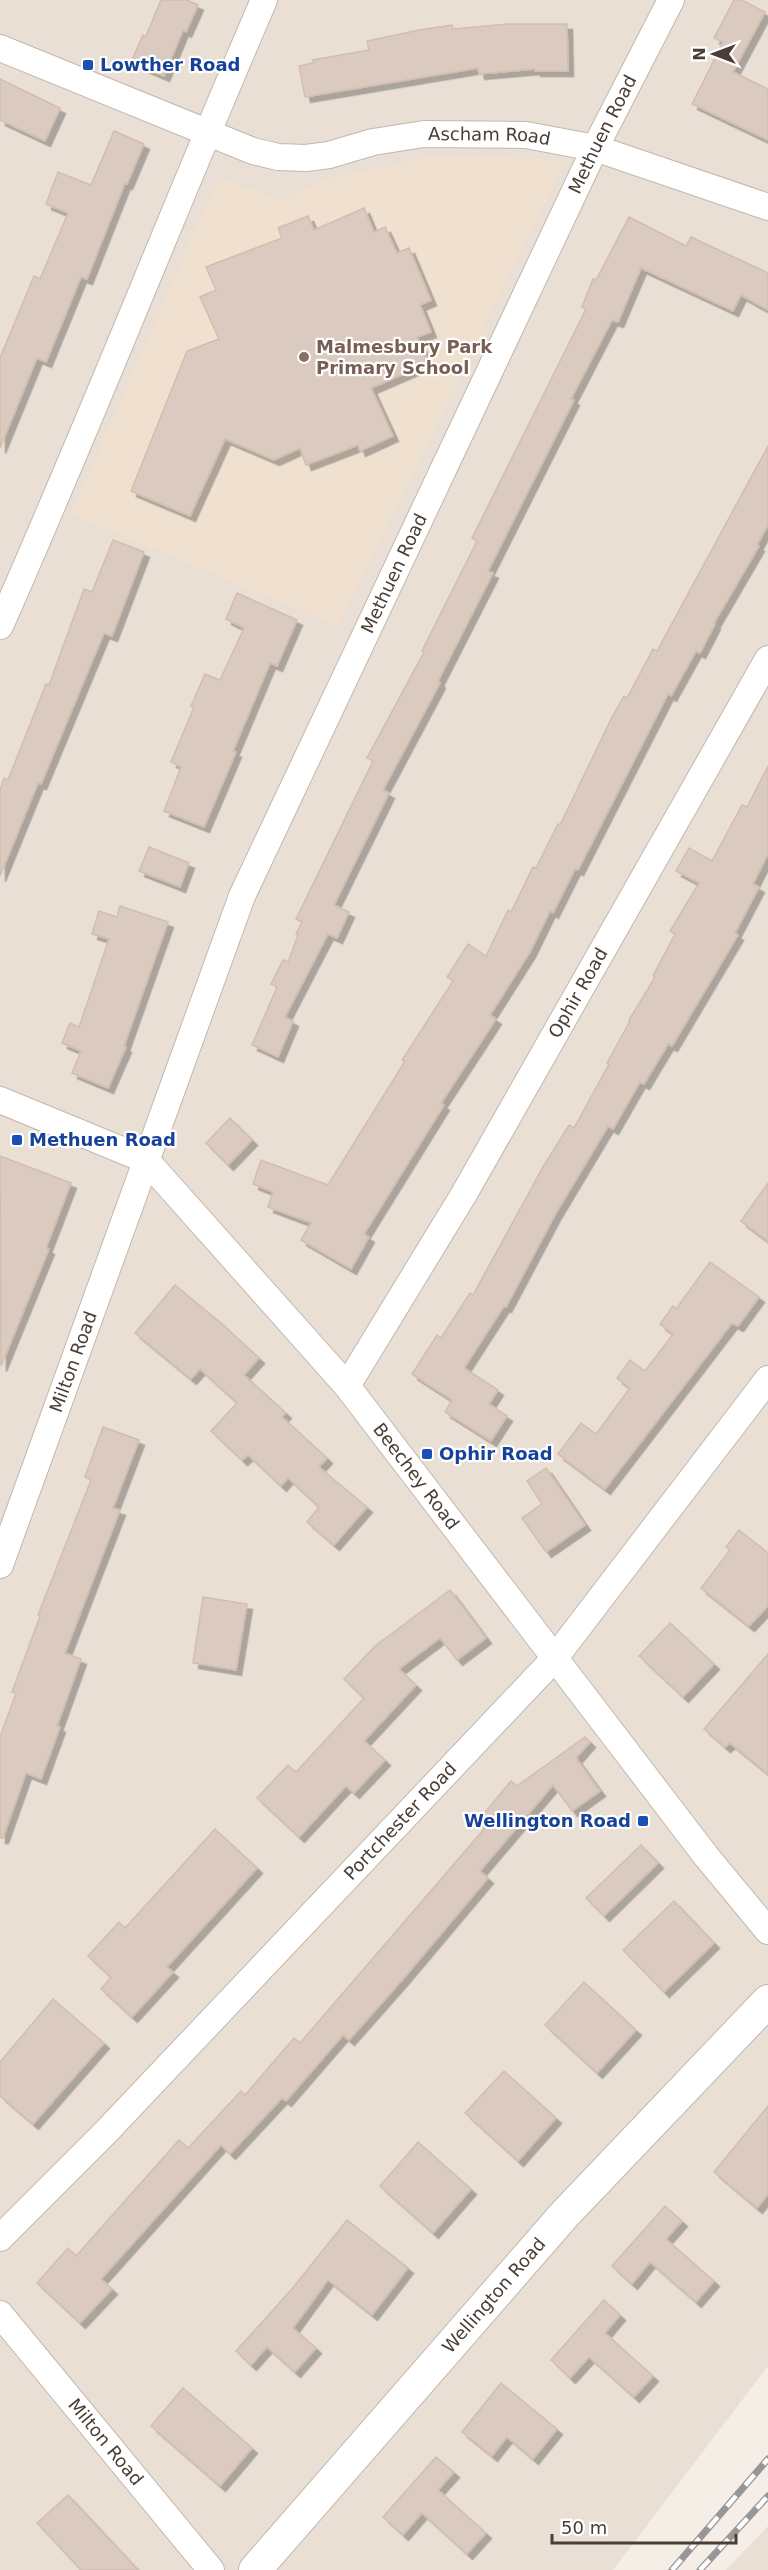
<svg xmlns="http://www.w3.org/2000/svg" width="768" height="2570" font-family="'DejaVu Sans',sans-serif">
<style>
.residential{fill:#e9dfd5}
.education{fill:#efe0d0}
.building{fill:#dacabf;stroke:#d3beae;stroke-width:1.5;filter:url(#shadow)}
.lines{fill:none;stroke-linecap:round;stroke-linejoin:round}
.minor-casing{stroke:#c4b7ac;stroke-width:28}
.tertiary-casing{stroke:#c4b7ac;stroke-width:34}
.minor{stroke:#fff;stroke-width:26}
.tertiary{stroke:#fff;stroke-width:32}
.rail-casing{stroke:#979797;stroke-width:7}
.rail{stroke:#fff;stroke-width:4.5;stroke-dasharray:14;stroke-linecap:butt}
.transit-dot{fill:#1a4fb4;stroke:#fff;stroke-width:2}
.education-dot{fill:#8d6e63;stroke:#fff;stroke-width:2}
.labels{text-anchor:middle;stroke-width:4.5;stroke-linejoin:round;paint-order:stroke}
.transit-label{font-size:18px;font-weight:bold;fill:#164399;stroke:#fff;text-anchor:start}
.street-label{font-size:18px;fill:#493d35;stroke:#fff}
.education-label{font-size:18px;font-weight:bold;fill:#785e54;stroke:#fff;text-anchor:start}
</style>
<defs>
<filter id="shadow"><feDropShadow dx="5.5" dy="5.5" stdDeviation="0" flood-color="#0004"/></filter>
</defs>
<rect width="100%" height="100%" fill="#f5eee7"/>
<!-- residential -->
<g class="residential">
<polygon points="0,0 768,0 768,2366 613,2570 0,2570"/>
<polygon points="768,2526 768,2570 726,2570"/>
</g>
<!-- education -->
<polygon class="education" points="431,156 535,158 565,163 337,626 71,514 215,185 225,179 279,200 323,180"/>
<!-- building -->
<g class="building">
<polygon points="161,0 187,0 198,5 186,32 183,30 164,76 131,62 143,35 146,36"/>
<polygon points="734,0 742,0 765,12 733,72 768,89 768,140 692,104 723,42 714,38"/>
<polygon points="508,24 567,24 568,71 535,71 535,69 479,74 478,68 305,97 299,66 313,63 313,60 369,50 367,41 419,30 452,25 453,29"/>
<polygon points="0,79 60,108 45,141 0,120"/>
<polygon points="114,131 144,144 127,184 125,183 87,279 81,277 46,362 37,358 0,448 0,358 34,276 40,279 68,213 46,204 58,172 91,185"/>
<polygon points="364,208 374,232 385,227 397,253 409,248 431,300 420,305 431,332 417,337 429,363 371,388 393,436 360,451 358,445 306,465 300,448 274,460 225,439 190,516 131,491 187,351 219,339 200,297 216,290 206,267 282,238 278,228 308,216 314,230"/>
<polygon points="629,217 686,246 691,237 768,273 768,310 741,295 733,311 641,268 618,322 612,320 571,399 574,400 488,571 493,573 438,681 440,683 383,790 389,793 334,905 349,912 337,938 328,934 285,1017 293,1021 278,1057 252,1045 277,987 271,984 283,960 288,962 298,935 296,934 302,922 296,919 373,761 367,758 424,652 422,651 477,541 472,538 586,309 582,307 593,279 596,280"/>
<polygon points="768,446 768,525 757,545 759,546 714,623 715,624 700,653 696,651 671,696 668,694 578,870 575,869 553,913 550,911 530,952 490,1015 496,1019 441,1103 444,1105 364,1234 369,1237 351,1269 301,1240 311,1223 268,1207 273,1192 253,1184 261,1160 328,1185 405,1061 402,1060 453,981 447,977 468,944 486,956 508,910 511,912 533,867 536,868 558,824 560,825 612,717 624,696 627,698 653,649 657,651"/>
<polygon points="113,540 144,552 112,636 104,633 41,784 38,783 0,876 0,790 4,778 8,780 46,684 49,685 84,589 92,592"/>
<polygon points="237,593 297,620 277,666 270,663 233,751 236,752 204,827 164,811 181,767 171,762 194,707 191,706 205,674 220,680 244,628 226,619"/>
<polygon points="768,766 768,854 753,884 759,887 735,933 738,935 672,1046 668,1044 644,1084 640,1082 613,1129 608,1126 556,1213 506,1307 504,1306 464,1368 498,1390 489,1404 507,1416 491,1441 445,1412 452,1400 412,1374 437,1335 441,1338 470,1293 473,1295 543,1167 569,1125 574,1128 609,1064 607,1063 630,1021 629,1020 655,977 653,976 675,934 670,931 699,883 676,871 689,848 712,861 742,805 747,807"/>
<polygon points="149,847 189,863 180,887 139,871"/>
<polygon points="120,906 168,922 124,1046 126,1047 108,1088 72,1073 81,1051 62,1043 70,1023 79,1027 109,939 92,934 99,911 117,917"/>
<polygon points="230,1118 252,1140 228,1165 206,1143"/>
<polygon points="0,1156 71,1183 46,1248 49,1249 1,1366"/>
<polygon points="768,1183 768,1241 741,1221"/>
<polygon points="710,1262 759,1297 738,1326 732,1323 605,1489 558,1454 581,1423 596,1434 630,1388 617,1378 630,1360 645,1371 673,1334 660,1324 673,1306 676,1309"/>
<polygon points="175,1285 221,1323 259,1358 244,1375 286,1413 282,1417 327,1458 319,1467 367,1507 334,1545 307,1522 319,1507 288,1478 281,1486 248,1455 242,1460 211,1431 237,1403 200,1369 191,1379 135,1333"/>
<polygon points="103,1427 139,1440 113,1508 120,1510 65,1653 81,1659 57,1726 60,1727 41,1779 26,1773 3,1838 0,1838 0,1737 16,1693 12,1692 40,1616 38,1615 91,1480 85,1477"/>
<polygon points="546,1468 585,1525 546,1552 522,1518 542,1504 527,1481"/>
<polygon points="739,1530 768,1553 768,1606 749,1626 701,1588 730,1550 726,1547"/>
<polygon points="450,1590 486,1638 457,1660 440,1638 399,1669 416,1685 364,1741 385,1760 354,1793 346,1786 299,1837 257,1798 288,1765 296,1772 364,1698 344,1679 375,1646"/>
<polygon points="203,1597 247,1604 236,1670 193,1663"/>
<polygon points="670,1623 714,1664 683,1697 639,1656"/>
<polygon points="768,1654 768,1774 730,1743 725,1747 704,1729"/>
<polygon points="585,1737 590,1742 576,1758 600,1791 572,1811 553,1785 480,1871 488,1878 403,1979 349,2040 343,2035 286,2101 282,2098 230,2154 221,2145 101,2279 112,2289 80,2323 37,2283 68,2248 76,2256 179,2140 188,2148 241,2091 245,2095 294,2038 300,2043 485,1828 477,1822 511,1781 517,1786"/>
<polygon points="215,1829 257,1868 167,1967 173,1972 132,2017 101,1989 111,1977 88,1956 119,1922 125,1928"/>
<polygon points="641,1845 658,1863 604,1916 586,1898"/>
<polygon points="674,1901 714,1943 664,1992 623,1950"/>
<polygon points="584,1982 636,2030 597,2073 545,2025"/>
<polygon points="53,1999 104,2043 33,2124 0,2096 0,2062"/>
<polygon points="504,2071 556,2118 518,2161 465,2113"/>
<polygon points="768,2106 768,2194 757,2208 714,2172"/>
<polygon points="418,2142 471,2189 433,2233 380,2186"/>
<polygon points="665,2206 682,2221 666,2239 714,2281 696,2302 650,2262 632,2284 612,2266"/>
<polygon points="347,2220 408,2268 372,2315 328,2280 293,2328 316,2348 295,2372 267,2347 251,2365 236,2351 291,2290"/>
<polygon points="604,2300 620,2315 605,2333 653,2376 634,2397 589,2357 570,2378 551,2360"/>
<polygon points="501,2383 557,2429 533,2459 507,2437 492,2456 462,2432"/>
<polygon points="183,2388 252,2448 220,2486 151,2426"/>
<polygon points="436,2457 454,2472 438,2490 486,2533 467,2554 422,2513 403,2535 383,2517"/>
<polygon points="68,2495 138,2570 81,2570 37,2523"/>
</g>
<g class="lines">
<!-- minor casing -->
<g class="minor-casing">
<g id="minor">
<path id="s1" d="M0,48L253,151L278,157L306,158L329,155L373,142L424,134L526,135L595,148L768,207"/>
<path d="M0,626C92,419 174,208 264,0"/>
<path id="s2" d="M0,1100L146,1160L347,1386L706,1856L768,1931"/>
<path id="s3" d="M347,1386L464,1194L768,659"/>
<path id="s4" d="M0,1565L242,896L595,148L671,0"/>
<path id="s5" d="M0,2238L104,2134L554,1659L768,1379"/>
<path id="s6" d="M0,2314L211,2570"/>
</g>
</g>
<!-- tertiary casing -->
<g class="tertiary-casing">
<g id="tertiary">
<path id="s7" d="M255,2570L564,2215L768,2001"/>
</g>
</g>
<!-- minor -->
<use href="#minor" class="minor"/>
<!-- tertiary -->
<use href="#tertiary" class="tertiary"/>
<!-- rail casing -->
<g class="rail-casing">
<g id="rail">
<polyline points="672,2570 768,2459"/>
<polyline points="700,2570 768,2496"/>
</g>
</g>
<!-- rail -->
<use href="#rail" class="rail"/>
</g>
<!-- markers -->
<g class="transit-dot">
<rect x="82" y="59" width="12" height="12" rx="3"/>
<rect x="11" y="1134" width="12" height="12" rx="3"/>
<rect x="421" y="1448" width="12" height="12" rx="3"/>
<rect x="637" y="1815" width="12" height="12" rx="3"/>
</g>
<circle class="education-dot" cx="304" cy="357" r="6"/>
<g class="labels">
<!-- transit labels -->
<g class="transit-label">
<text x="100" y="71">Lowther Road</text>
<text x="29" y="1146">Methuen Road</text>
<text x="439" y="1460">Ophir Road</text>
<text x="631" y="1827" text-anchor="end">Wellington Road</text>
</g>
<!-- street labels -->
<g class="street-label">
<text dy="6" stroke="none"><textPath href="#s4" startOffset="1554">Methuen Road</textPath></text>
<text dy="6" stroke="none"><textPath href="#s1" startOffset="513">Ascham Road</textPath></text>
<text dy="6" stroke="none"><textPath href="#s4" startOffset="1068">Methuen Road</textPath></text>
<text dy="6" stroke="none"><textPath href="#s3" startOffset="456">Ophir Road</textPath></text>
<text dy="6" stroke="none"><textPath href="#s4" startOffset="216">Milton Road</textPath></text>
<text dy="6" stroke="none"><textPath href="#s2" startOffset="574">Beechey Road</textPath></text>
<text dy="6" stroke="none"><textPath href="#s5" startOffset="578">Portchester Road</textPath></text>
<text dy="6" stroke="none"><textPath href="#s7" startOffset="364">Wellington Road</textPath></text>
<text dy="6" stroke="none"><textPath href="#s6" startOffset="166">Milton Road</textPath></text>
</g>
<!-- education labels -->
<g class="education-label">
<text x="316" y="353">Malmesbury Park<tspan x="316" dy="21">Primary School</tspan></text>
</g>
</g>
<!-- north arrow -->
<g transform="translate(714 54) rotate(270)" stroke="#ffffff" stroke-width="4.5" paint-order="stroke">
<path d="M0-4.5L10 22L0 15L-10 22Z" fill="#493d35"/>
<text y="-9" font-size="16" font-weight="bold" text-anchor="middle" fill="#493d35">N</text>
</g>
<!-- scale -->
<path d="M552 2534v9h184v-9" fill="none" stroke="#493d35" stroke-width="3"/>
<text x="561" y="2534" font-size="18" fill="#493d35" stroke="#ffffff" stroke-width="4.5" paint-order="stroke">50 m</text>
</svg>
